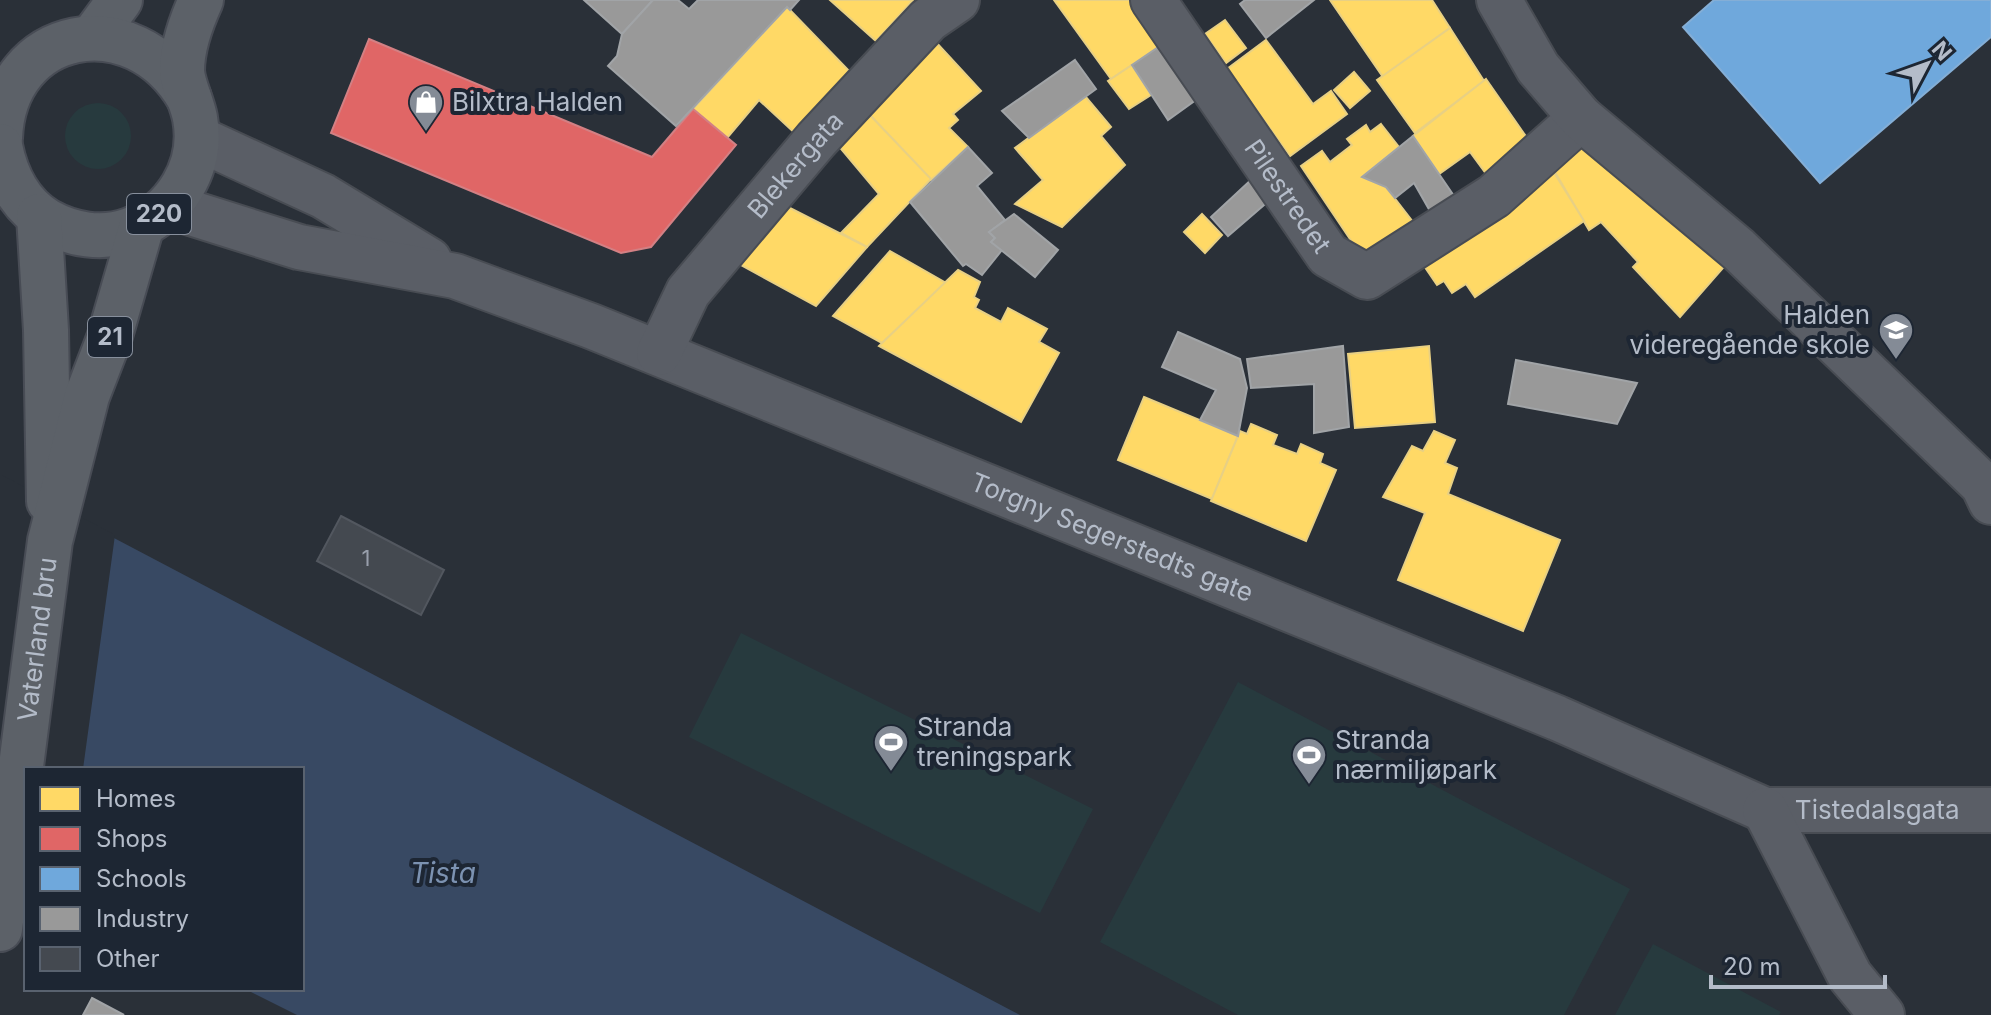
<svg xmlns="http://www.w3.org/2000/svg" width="1991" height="1015" font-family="Inter,sans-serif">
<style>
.green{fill:#273a3e}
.water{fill:#384963}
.pier{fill:#2a3038}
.homes{fill:#ffd966;stroke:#e8d084;stroke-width:2}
.shops{fill:#e06666;stroke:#d38084;stroke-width:2}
.schools{fill:#6fa8dc;stroke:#84aed6;stroke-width:2}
.industry{fill:#999;stroke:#a1a4a7;stroke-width:2}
.building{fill:#444950;stroke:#52575f;stroke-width:2}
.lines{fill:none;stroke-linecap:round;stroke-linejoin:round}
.minor-casing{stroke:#484c53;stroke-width:48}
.major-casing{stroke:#484c55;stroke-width:48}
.minor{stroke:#5a5e66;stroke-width:44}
.major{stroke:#5c6168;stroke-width:44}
.labels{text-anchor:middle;stroke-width:8;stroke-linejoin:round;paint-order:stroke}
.number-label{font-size:22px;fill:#989fab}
.shield{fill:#1d2633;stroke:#878f9c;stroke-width:2}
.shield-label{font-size:24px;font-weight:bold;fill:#b4bcc9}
.poi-label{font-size:26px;fill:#b4bcc9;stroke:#1d2633;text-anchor:start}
.street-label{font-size:26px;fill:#b4bcc9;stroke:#1d2633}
.water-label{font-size:28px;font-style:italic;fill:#7c92b1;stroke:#1d2633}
</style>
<rect width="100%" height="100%" fill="#2a3038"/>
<!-- green -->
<g class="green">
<circle cx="98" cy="136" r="33"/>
<polygon points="741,633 1093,809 1040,913 689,737"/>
<polygon points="1238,682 1630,889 1564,1015 1238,1015 1100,942"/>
<polygon points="1653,944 1781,1012 1779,1015 1615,1015"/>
</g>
<!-- water -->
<polygon class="water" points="0,478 1020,1015 297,1015 245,989 302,989 302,769 26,769"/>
<!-- pier -->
<polygon class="pier" points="0,474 115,535 83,769 26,769 0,870"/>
<!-- homes -->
<g class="homes">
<polygon points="830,0 913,0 876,41"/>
<polygon points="1054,0 1134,0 1163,44 1111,79"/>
<polygon points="1330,0 1432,0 1450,28 1383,77"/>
<polygon points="787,7 852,74 797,135 759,100 727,138 693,109"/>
<polygon points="1225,20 1246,48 1226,63 1205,34"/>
<polygon points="1450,28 1484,81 1415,133 1377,80"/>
<polygon points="934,40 981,91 953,114 958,120 949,128 968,147 931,180 865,110"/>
<polygon points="1266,40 1313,104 1331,91 1347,114 1290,156 1227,69"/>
<polygon points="1132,65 1151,95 1129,109 1108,81"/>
<polygon points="1354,72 1370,91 1350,108 1334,90"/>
<polygon points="1486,79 1534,148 1490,179 1470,152 1439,174 1413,136"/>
<polygon points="1085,96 1111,127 1101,136 1125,165 1062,227 1015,204 1043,180 1015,148"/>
<polygon points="867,112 931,179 867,247 841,233 879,194 837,144"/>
<polygon points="1381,124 1399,147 1362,177 1386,187 1413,222 1360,254 1301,166 1322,151 1330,162 1352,145 1347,139 1366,125 1370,132"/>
<polygon points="1583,143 1730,260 1680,317 1633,267 1638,262 1601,222 1589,230 1552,167"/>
<polygon points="1550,166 1584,221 1475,297 1466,284 1452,293 1444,281 1437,285 1418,257"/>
<polygon points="786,206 867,247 816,306 739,264"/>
<polygon points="1202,214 1222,235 1205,253 1184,232"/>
<polygon points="890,251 946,283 882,343 833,316"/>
<polygon points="958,270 980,282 974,297 979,300 975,308 1001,322 1008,308 1047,329 1039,342 1059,353 1021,422 879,346"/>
<polygon points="1429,346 1435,422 1355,428 1348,354"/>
<polygon points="1144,397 1238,436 1212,499 1118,460"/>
<polygon points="1251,424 1277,435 1273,445 1297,454 1301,444 1323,454 1320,463 1336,470 1306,541 1211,501 1240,431 1247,434"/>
<polygon points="1434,431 1455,440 1445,463 1457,468 1448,494 1560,540 1523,631 1398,580 1425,513 1383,497 1412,446 1423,451"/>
</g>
<!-- shops -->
<polygon class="shops" points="369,39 652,157 693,109 736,145 651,247 621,253 331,133"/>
<!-- schools -->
<polygon class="schools" points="1714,0 1991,0 1991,37 1820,183 1683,27"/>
<!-- industry -->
<g class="industry">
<polygon points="584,0 653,0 622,34"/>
<polygon points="653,0 678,0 689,9 698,0 799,0 790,10 787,7 676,126 608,66 617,56 622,34"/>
<polygon points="1245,0 1314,0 1266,38 1240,4"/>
<polygon points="1163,44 1200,97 1168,120 1132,65"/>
<polygon points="1075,60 1096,89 1029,138 1002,111"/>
<polygon points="1413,136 1454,196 1430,211 1414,183 1395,198 1386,187 1362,177"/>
<polygon points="968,147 992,173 977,186 1005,220 989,232 995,238 991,242 1002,250 982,275 966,264 963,266 910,202"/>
<polygon points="1252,179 1270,200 1228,236 1211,217"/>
<polygon points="1014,214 1058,250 1035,277 991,242 995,238 989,232"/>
<polygon points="1178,332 1240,359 1247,388 1238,436 1200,420 1216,390 1162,367"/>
<polygon points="1343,346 1349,427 1314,433 1314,384 1251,388 1247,359"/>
<polygon points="1516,360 1637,383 1617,424 1508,404"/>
<polygon points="92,998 124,1015 83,1015"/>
</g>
<!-- building -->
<polygon class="building" points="341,516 444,570 421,615 317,561"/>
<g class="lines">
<!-- minor casing -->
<g class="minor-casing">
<g id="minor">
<path id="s1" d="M1153,0L1328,255L1367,277L1494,196L1581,118"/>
<polyline points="1499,0 1538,68 1581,118 1738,249 1983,485 1991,502"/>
<polyline points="197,138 323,196 429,260"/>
<path id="s2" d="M169,206L299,247L455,276L591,326L1557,718L1765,810H1991"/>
<path id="s3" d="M659,353L688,292L816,140L928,20L957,0"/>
<polyline points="1765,810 1850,976 1882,1015"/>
</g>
</g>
<!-- major casing -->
<g class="major-casing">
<g id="major">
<polyline points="92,38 120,0"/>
<path d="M0,138C4,27 133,2 189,98"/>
<path d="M0,146C6,177 19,204 47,221C72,235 102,240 130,230C175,213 204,167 195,118C192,102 183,86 182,71C182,46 191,22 201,0"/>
<polyline points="39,216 46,330 49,501"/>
<path id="s4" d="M0,929L50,541L87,396L109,339L142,225"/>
</g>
</g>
<!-- minor -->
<use href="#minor" class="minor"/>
<!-- major -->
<use href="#major" class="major"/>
</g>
<!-- icons -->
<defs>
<g id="shop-pin" transform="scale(1.8)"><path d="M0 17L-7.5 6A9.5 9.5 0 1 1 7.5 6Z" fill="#848b96" stroke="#1d2633"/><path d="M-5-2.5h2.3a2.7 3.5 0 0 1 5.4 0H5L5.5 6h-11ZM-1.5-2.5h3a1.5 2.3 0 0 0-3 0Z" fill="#fff"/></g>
<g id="school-pin" transform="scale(1.8)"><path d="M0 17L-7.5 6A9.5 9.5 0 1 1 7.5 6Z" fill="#848b96" stroke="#1d2633"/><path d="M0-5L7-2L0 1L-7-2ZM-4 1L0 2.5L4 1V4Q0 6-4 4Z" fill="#fff"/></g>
<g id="stadium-pin" transform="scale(1.8)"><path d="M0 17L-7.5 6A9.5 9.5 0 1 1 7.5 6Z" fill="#848b96" stroke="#1d2633"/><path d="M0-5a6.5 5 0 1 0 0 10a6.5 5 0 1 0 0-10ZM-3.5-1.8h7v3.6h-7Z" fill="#fff"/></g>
</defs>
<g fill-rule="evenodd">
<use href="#shop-pin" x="426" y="102"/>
<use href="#school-pin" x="1896" y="330"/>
<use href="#stadium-pin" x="891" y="742"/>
<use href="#stadium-pin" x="1309" y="755"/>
</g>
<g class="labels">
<!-- number labels -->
<g class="number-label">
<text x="366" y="566">1</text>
</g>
<!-- shield labels -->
<g class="shield">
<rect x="127" y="194" width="64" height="40" rx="6"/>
<rect x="88" y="317" width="44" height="40" rx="6"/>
</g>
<g class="shield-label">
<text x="159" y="222">220</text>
<text x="110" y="345">21</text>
</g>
<!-- poi labels -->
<g class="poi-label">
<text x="452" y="111">Bilxtra Halden</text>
<text x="1870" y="324" text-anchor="end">Halden<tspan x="1870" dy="30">videregående skole</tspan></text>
<text x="917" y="736">Stranda<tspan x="917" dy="30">treningspark</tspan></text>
<text x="1335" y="749">Stranda<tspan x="1335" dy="30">nærmiljøpark</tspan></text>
</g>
<!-- street labels -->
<g class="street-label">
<text dy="9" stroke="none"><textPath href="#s3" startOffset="234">Blekergata</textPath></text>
<text dy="9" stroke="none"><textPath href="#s1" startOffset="238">Pilestredet</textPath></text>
<text dy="9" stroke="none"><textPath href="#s2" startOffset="1002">Torgny Segerstedts gate</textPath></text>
<text dy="9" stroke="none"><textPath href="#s4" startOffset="292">Vaterland bru</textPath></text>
<text dy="9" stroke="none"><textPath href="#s2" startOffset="1822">Tistedalsgata</textPath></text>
</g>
<!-- water labels -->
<g class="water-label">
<text x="443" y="883">Tista</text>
</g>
</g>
<!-- legend -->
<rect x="24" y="767" width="280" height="224" fill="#1d2633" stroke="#59626f" stroke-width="2"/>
<rect x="40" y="787" width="40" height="24" fill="#ffd966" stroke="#59626f" stroke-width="2"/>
<text x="96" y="807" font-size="24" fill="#b4bcc9">Homes</text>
<rect x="40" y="827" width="40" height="24" fill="#e06666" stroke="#59626f" stroke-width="2"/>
<text x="96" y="847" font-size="24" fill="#b4bcc9">Shops</text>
<rect x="40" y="867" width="40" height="24" fill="#6fa8dc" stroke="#59626f" stroke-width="2"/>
<text x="96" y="887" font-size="24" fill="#b4bcc9">Schools</text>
<rect x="40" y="907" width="40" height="24" fill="#999999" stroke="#59626f" stroke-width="2"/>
<text x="96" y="927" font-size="24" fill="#b4bcc9">Industry</text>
<rect x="40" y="947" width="40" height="24" fill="#444950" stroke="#59626f" stroke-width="2"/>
<text x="96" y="967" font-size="24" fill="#b4bcc9">Other</text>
<!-- north arrow -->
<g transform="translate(1927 64) rotate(49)" stroke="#1d2633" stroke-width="6" paint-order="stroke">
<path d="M0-6L14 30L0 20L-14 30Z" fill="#b4bcc9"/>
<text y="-12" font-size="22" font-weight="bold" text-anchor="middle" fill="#b4bcc9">N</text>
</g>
<!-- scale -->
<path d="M1711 975v12h174v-12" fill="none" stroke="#b4bcc9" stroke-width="4"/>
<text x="1723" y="975" font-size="24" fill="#b4bcc9" stroke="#1d2633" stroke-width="6" paint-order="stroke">20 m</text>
</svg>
